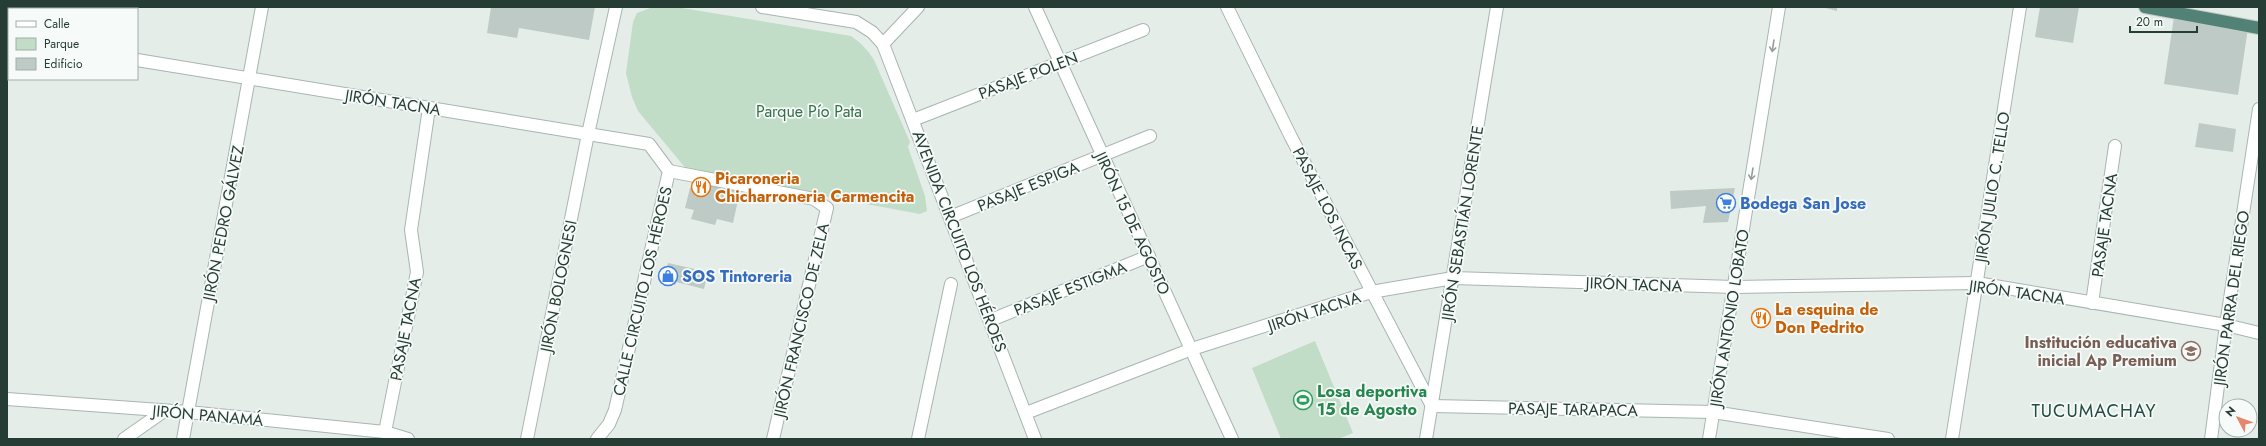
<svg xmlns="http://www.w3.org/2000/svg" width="2266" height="446" font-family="Jost,sans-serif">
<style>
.green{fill:#c1dcc7}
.building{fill:#becac5}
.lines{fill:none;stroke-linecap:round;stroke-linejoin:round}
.service-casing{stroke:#a8b5b0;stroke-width:14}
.minor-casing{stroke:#a8b5b0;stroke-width:14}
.tertiary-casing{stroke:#a8b5b0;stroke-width:14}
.trunk-casing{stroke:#c2c9c7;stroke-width:14}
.service{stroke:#fff;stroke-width:12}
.minor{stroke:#fff;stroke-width:12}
.tertiary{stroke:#fff;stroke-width:12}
.trunk{stroke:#528276;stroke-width:12}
.oneway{stroke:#929e9a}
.labels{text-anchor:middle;stroke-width:3.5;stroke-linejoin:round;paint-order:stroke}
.street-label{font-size:16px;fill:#263d36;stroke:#f6faf8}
.park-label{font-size:16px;fill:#34704a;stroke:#f6faf8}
.food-label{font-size:16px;font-weight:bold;fill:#c56008;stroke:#f6faf8;text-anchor:start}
.shop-label{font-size:16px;font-weight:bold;fill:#366cbe;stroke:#f6faf8;text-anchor:start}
.education-label{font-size:16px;font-weight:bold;fill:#785e54;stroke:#f6faf8;text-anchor:end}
.leisure-label{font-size:16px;font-weight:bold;fill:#27864d;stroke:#f6faf8;text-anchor:start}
.quarter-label{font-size:18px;letter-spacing:1px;fill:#244d42;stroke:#f6faf8}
</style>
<rect width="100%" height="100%" fill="#e5ede9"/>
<!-- green -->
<g class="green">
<path d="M653,7H676L851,36C861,43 868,50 874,60L910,142L908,147L925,196L927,211L920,214L688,171L638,111L632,97L626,73L633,22L637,13Z"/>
<polygon points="1315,341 1353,433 1338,439 1281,439 1252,368"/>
</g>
<!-- building -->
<g class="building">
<polygon points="491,7 595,7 589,40 519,28 517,38 487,33"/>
<polygon points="1822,7 1837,7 1837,11"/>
<polygon points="2040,7 2079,7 2073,43 2035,37"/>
<polygon points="2174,17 2248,28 2238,95 2164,84"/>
<polygon points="2199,123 2236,129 2233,152 2195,147"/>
<polygon points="698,181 740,191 733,223 717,219 715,225 691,219 694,210 685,208 690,188 696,189"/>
<polygon points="1735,188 1728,222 1703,223 1706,206 1671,209 1670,191"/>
<polygon points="668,263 708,272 704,289 676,282 675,285 664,283"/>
</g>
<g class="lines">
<!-- service casing -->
<g class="service-casing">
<g id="service">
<polyline points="913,120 1143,30"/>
<polyline points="950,217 1150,136"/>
<polyline points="2092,303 2115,146"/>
<polyline points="991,320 1149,256"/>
<polyline points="1432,406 1713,412 1888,439"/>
<polyline points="1026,413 1192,349 1371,292"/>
<polyline points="385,432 417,272 411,230 429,108"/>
</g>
</g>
<!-- minor casing -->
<g class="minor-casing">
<g id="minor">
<polyline points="762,7 856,22 872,32 883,44 1035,439"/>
<polyline points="1035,7 1232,439"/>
<polyline points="1227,7 1291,137 1432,406"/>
<polyline points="7,39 9,39"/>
<polyline points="883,44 918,7"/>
<polyline points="137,60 649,144 669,171 615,410 609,424 597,439"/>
<polyline points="669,171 814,199 827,208 773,439"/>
<polyline points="1371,292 1453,278 1734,287 1977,283 2226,325 2259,333"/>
<polyline points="7,399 188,412 385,432 408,439"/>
<polyline points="124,439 164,411"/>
<polyline points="183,439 262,7"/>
<polyline points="527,439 588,134 616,7"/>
<polyline points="918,439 951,284"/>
<polyline points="1426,439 1497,7"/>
<polyline points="1709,439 1779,7"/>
<polyline points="1952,439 2020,7"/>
</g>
</g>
<!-- tertiary casing -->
<g class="tertiary-casing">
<polyline id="tertiary" points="2211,439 2226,325 2259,109"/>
</g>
<!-- trunk casing -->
<g class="trunk-casing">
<polyline id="trunk" points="2145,7 2259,28"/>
</g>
<!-- service -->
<use href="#service" class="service"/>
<!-- minor -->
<use href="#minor" class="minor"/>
<!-- tertiary -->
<use href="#tertiary" class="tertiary"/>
<!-- trunk -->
<use href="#trunk" class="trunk"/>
</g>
<!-- one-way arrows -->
<defs><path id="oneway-shaft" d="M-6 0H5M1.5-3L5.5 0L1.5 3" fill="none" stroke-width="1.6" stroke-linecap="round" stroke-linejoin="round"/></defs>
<g class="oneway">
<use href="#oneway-shaft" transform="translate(1773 46) rotate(99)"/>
<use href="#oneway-shaft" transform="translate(1752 174) rotate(99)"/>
</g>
<!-- icons -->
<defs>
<g id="restaurant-ring" transform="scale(1)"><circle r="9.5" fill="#f6faf8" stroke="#e8710a" stroke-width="1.5"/><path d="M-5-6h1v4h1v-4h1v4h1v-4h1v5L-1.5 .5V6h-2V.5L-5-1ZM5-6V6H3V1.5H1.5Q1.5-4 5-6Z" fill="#e8710a"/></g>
<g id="supermarket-ring" transform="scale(1)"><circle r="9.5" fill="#f6faf8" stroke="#3f7fe0" stroke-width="1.5"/><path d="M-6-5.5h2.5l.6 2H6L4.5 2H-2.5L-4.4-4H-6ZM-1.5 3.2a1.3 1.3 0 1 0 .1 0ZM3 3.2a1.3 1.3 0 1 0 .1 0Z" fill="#3f7fe0"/></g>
<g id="shop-ring" transform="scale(1)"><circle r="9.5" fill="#f6faf8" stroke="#3f7fe0" stroke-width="1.5"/><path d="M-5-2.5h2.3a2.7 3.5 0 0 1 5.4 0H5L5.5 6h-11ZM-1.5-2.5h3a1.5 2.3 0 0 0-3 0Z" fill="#3f7fe0"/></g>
<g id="school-ring" transform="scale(1)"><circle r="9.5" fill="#f6faf8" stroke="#8d6e63" stroke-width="1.5"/><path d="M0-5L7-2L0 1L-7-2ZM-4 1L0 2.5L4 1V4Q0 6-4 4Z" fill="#8d6e63"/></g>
<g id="stadium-ring" transform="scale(1)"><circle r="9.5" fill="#f6faf8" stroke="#2e9e5b" stroke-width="1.5"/><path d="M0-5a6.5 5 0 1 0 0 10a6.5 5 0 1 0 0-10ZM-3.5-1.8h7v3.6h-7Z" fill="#2e9e5b"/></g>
</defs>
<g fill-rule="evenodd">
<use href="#restaurant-ring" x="701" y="187"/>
<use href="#supermarket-ring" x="1726" y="203"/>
<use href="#shop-ring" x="668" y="276"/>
<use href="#restaurant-ring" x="1761" y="318"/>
<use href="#school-ring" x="2191" y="351"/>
<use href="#stadium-ring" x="1303" y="400"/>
</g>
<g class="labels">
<!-- street labels -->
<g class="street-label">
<text transform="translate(1028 75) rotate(-21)" y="6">PASAJE POLEN</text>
<text transform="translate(393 102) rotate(9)" y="6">JIRÓN TACNA</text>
<text transform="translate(1028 186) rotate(-22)" y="6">PASAJE ESPIGA</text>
<text transform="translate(1992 187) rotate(-81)" y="6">JIRÓN JULIO C. TELLO</text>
<text transform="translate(1328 208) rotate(63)" y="6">PASAJE LOS INCAS</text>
<text transform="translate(223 223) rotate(-79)" y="6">JIRÓN PEDRO GÁLVEZ</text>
<text transform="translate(1133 223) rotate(65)" y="6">JIRÓN 15 DE AGOSTO</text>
<text transform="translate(1462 223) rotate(-81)" y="6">JIRÓN SEBASTIÁN LORENTE</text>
<text transform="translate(2104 225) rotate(-82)" y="6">PASAJE TACNA</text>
<text transform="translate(960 241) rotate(69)" y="6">AVENIDA CIRCUITO LOS HÉROES</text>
<text transform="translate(1634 284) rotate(2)" y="6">JIRÓN TACNA</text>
<text transform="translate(558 286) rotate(-79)" y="6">JIRÓN BOLOGNESI</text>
<text transform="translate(1070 288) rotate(-22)" y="6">PASAJE ESTIGMA</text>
<text transform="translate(642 291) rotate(-77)" y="6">CALLE CIRCUITO LOS HÉROES</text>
<text transform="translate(2017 292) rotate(8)" y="6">JIRÓN TACNA</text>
<text transform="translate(2231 298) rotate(-82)" y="6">JIRÓN PARRA DEL RIEGO</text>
<text transform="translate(1314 311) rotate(-18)" y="6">JIRÓN TACNA</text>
<text transform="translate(1729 318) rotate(-81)" y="6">JIRÓN ANTONIO LOBATO</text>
<text transform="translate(801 320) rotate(-77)" y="6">JIRÓN FRANCISCO DE ZELA</text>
<text transform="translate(405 329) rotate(-79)" y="6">PASAJE TACNA</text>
<text transform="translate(1573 409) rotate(1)" y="6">PASAJE TARAPACA</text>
<text transform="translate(208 415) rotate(5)" y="6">JIRÓN PANAMÁ</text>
</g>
<!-- park labels -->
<g class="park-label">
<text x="809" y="117">Parque Pío Pata</text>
</g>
<!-- food labels -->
<g class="food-label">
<text x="715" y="184">Picaroneria<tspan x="715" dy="18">Chicharroneria Carmencita</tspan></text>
<text x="1775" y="315">La esquina de<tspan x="1775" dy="18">Don Pedrito</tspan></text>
</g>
<!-- shop labels -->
<g class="shop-label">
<text x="1740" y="209">Bodega San Jose</text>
<text x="682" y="282">SOS Tintoreria</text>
</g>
<!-- education labels -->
<g class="education-label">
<text x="2177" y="348">Institución educativa<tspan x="2177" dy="18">inicial Ap Premium</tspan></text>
</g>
<!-- leisure labels -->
<g class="leisure-label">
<text x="1317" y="397">Losa deportiva<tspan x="1317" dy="18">15 de Agosto</tspan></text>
</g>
<!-- quarter labels -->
<g class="quarter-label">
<text x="2094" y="417">TUCUMACHAY</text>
</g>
</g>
<!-- border -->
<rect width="2266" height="446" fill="none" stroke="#263d36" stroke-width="16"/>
<!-- legend -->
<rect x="8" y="8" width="130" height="72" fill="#f6faf8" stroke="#a3aeaa"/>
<rect x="16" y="21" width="20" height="6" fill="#ffffff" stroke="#a3aeaa"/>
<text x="44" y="28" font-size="12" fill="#263d36">Calle</text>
<rect x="16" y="38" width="20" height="12" fill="#c1dcc7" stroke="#a3aeaa"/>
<text x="44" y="48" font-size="12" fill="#263d36">Parque</text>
<rect x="16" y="58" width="20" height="12" fill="#becac5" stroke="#a3aeaa"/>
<text x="44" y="68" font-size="12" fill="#263d36">Edificio</text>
<!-- north arrow -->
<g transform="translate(2238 418) rotate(311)"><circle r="19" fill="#f6faf8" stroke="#a3aeaa"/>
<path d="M0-3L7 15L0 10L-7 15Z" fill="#e4876c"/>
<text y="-6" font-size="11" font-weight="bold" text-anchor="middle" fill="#263d36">N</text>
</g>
<!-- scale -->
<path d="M2130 26v6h67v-6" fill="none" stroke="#263d36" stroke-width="2"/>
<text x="2136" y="26" font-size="12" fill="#263d36" stroke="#f6faf8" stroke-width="3" paint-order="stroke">20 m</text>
</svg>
